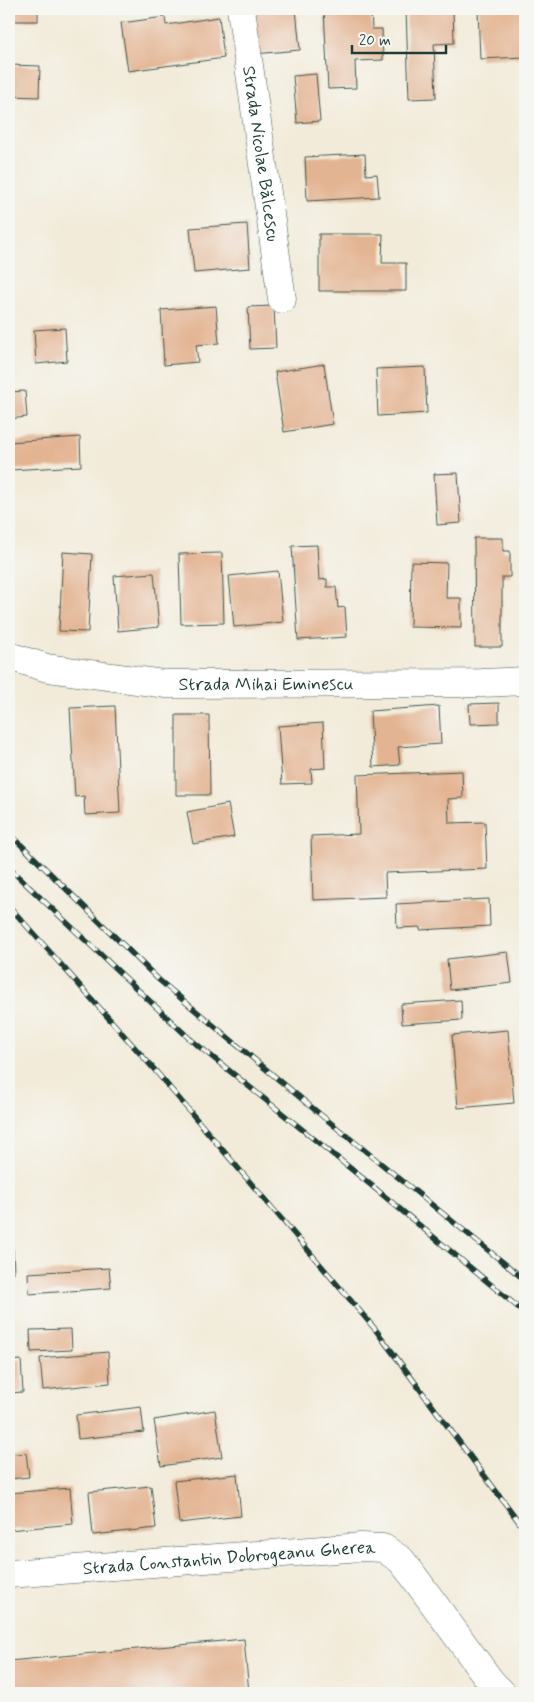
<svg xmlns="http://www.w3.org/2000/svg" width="534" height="1702" font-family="Mynerve,sans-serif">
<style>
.building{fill:#e3b492}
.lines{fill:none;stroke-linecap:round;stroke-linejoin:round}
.minor-casing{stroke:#3f574d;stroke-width:29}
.minor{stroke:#fff;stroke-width:28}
.rail-casing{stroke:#1f3d34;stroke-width:5.5}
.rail{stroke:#f6f6f2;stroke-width:4;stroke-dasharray:11;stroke-linecap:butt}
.labels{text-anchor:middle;stroke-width:4;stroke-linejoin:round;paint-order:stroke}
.street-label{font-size:18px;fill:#1f3d34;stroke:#f6f6f2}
</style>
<rect width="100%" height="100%" fill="#f6f6f2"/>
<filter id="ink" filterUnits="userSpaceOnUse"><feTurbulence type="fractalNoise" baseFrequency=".02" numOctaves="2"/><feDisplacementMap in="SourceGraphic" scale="10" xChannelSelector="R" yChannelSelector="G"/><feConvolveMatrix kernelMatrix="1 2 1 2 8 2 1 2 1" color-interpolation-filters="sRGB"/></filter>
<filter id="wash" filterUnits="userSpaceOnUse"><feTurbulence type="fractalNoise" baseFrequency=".0096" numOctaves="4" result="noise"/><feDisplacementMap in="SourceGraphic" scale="20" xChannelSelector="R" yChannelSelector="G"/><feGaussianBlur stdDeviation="1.12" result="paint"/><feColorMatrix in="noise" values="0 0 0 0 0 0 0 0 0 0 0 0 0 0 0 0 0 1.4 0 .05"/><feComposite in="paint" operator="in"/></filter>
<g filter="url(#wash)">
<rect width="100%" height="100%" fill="#f2ebd9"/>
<g id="blocks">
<!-- building -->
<g class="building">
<rect x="9" y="9" width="29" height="12"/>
<polygon points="250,9 296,9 300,50 254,54"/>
<polygon points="324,9 371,9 372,29 382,29 383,60 355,61 356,88 328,89"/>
<polygon points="406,9 453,9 454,43 434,44 436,98 409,99"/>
<polygon points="478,9 525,9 525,57 480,59"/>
<polygon points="165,17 166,25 219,17 224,58 128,71 121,23"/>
<polygon points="9,65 40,66 39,97 9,96"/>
<polygon points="316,74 320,121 297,123 293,76"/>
<polygon points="365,154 366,175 377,174 379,197 307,201 305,157"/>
<polygon points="247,224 250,268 194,273 190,228"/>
<polygon points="319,234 383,234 382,263 406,263 406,291 319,291"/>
<polygon points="216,306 219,343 196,345 198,362 164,365 161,310"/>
<polygon points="274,306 276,348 250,349 248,307"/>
<polygon points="65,328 67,361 36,364 34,330"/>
<polygon points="324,364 333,424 284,432 275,372"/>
<polygon points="425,367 427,413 378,416 376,369"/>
<polygon points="25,391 27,417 9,419 9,392"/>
<polygon points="80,437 81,466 9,470 9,442"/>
<polygon points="458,473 461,523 437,525 434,474"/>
<polygon points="474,538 503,538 503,551 510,551 510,577 502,577 502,647 475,647"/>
<polygon points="317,545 319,580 327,579 327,587 336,587 338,608 345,607 347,637 298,640 292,546"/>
<polygon points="63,552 92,554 88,632 59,631"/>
<polygon points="222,553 224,623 181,624 179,554"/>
<polygon points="411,562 447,563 446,598 461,598 461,628 410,627"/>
<polygon points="278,571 283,622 234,627 229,576"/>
<polygon points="154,573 159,627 118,631 114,576"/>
<polygon points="499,703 499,723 470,724 469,704"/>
<polygon points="115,706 120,813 85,815 84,796 75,797 70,708"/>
<polygon points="439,706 441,744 398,747 400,765 373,767 370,711"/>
<polygon points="176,715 209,715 210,795 176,795"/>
<polygon points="323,723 325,768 311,769 312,783 282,784 278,726"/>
<polygon points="462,771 463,798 448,799 449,823 485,822 487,869 385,873 386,897 313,900 311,836 359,834 357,775"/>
<polygon points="228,804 234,837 193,844 187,812"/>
<polygon points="489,899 490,926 420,930 420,927 397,928 396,904"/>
<polygon points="508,952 512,983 450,990 447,959"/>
<polygon points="461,1000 462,1020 402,1024 401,1004"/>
<polygon points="508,1030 514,1103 458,1108 452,1035"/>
<polygon points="9,1249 13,1249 14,1273 9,1273"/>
<polygon points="109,1268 111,1288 29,1294 28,1273"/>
<polygon points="71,1329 72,1350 31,1352 30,1330"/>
<polygon points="108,1352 110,1383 43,1390 40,1358"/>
<polygon points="21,1360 23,1392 9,1393 9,1361"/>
<polygon points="141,1407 144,1432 78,1439 76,1415"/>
<polygon points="215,1410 222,1457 161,1466 154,1420"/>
<polygon points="26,1453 29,1477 9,1479 9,1455"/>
<polygon points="237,1474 241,1516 179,1523 174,1481"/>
<polygon points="151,1486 156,1528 93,1535 89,1492"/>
<polygon points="70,1488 73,1524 9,1530 9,1493"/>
<polygon points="244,1639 249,1693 9,1693 9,1661"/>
</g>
</g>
</g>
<g filter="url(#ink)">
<use href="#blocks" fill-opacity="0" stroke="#3f574d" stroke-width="1"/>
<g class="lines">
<!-- minor casing -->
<g class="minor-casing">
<g id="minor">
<path id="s1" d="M241,9L282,299"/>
<path id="s2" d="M9,656L47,668L165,684L482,683L525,681"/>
<path id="s3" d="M9,1574L361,1547L383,1548L401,1560L412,1574L491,1682L502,1693"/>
</g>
</g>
<!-- minor -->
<use href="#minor" class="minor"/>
<!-- rail casing -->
<g class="rail-casing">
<g id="rail">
<polyline points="9,833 159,980 321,1115 525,1280"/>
<polyline points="9,868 190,1039 371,1185 525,1313"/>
<polyline points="9,906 153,1068 375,1329 525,1530"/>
</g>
</g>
<!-- rail -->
<use href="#rail" class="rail"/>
</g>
</g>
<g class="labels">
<!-- street labels -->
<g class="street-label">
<text dy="6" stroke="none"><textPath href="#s1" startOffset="146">Strada Nicolae Bălcescu</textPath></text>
<text dy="6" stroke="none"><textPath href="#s2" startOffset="260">Strada Mihai Eminescu</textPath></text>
<text dy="6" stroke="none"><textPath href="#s3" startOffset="221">Strada Constantin Dobrogeanu Gherea</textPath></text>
</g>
</g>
<!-- margin -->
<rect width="534" height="1702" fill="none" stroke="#f6f6f2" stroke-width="30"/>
<!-- scale -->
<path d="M352 45v8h94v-8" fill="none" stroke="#1f3d34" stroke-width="2.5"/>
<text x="359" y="45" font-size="15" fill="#1f3d34" stroke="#f6f6f2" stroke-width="4" paint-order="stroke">20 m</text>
</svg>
